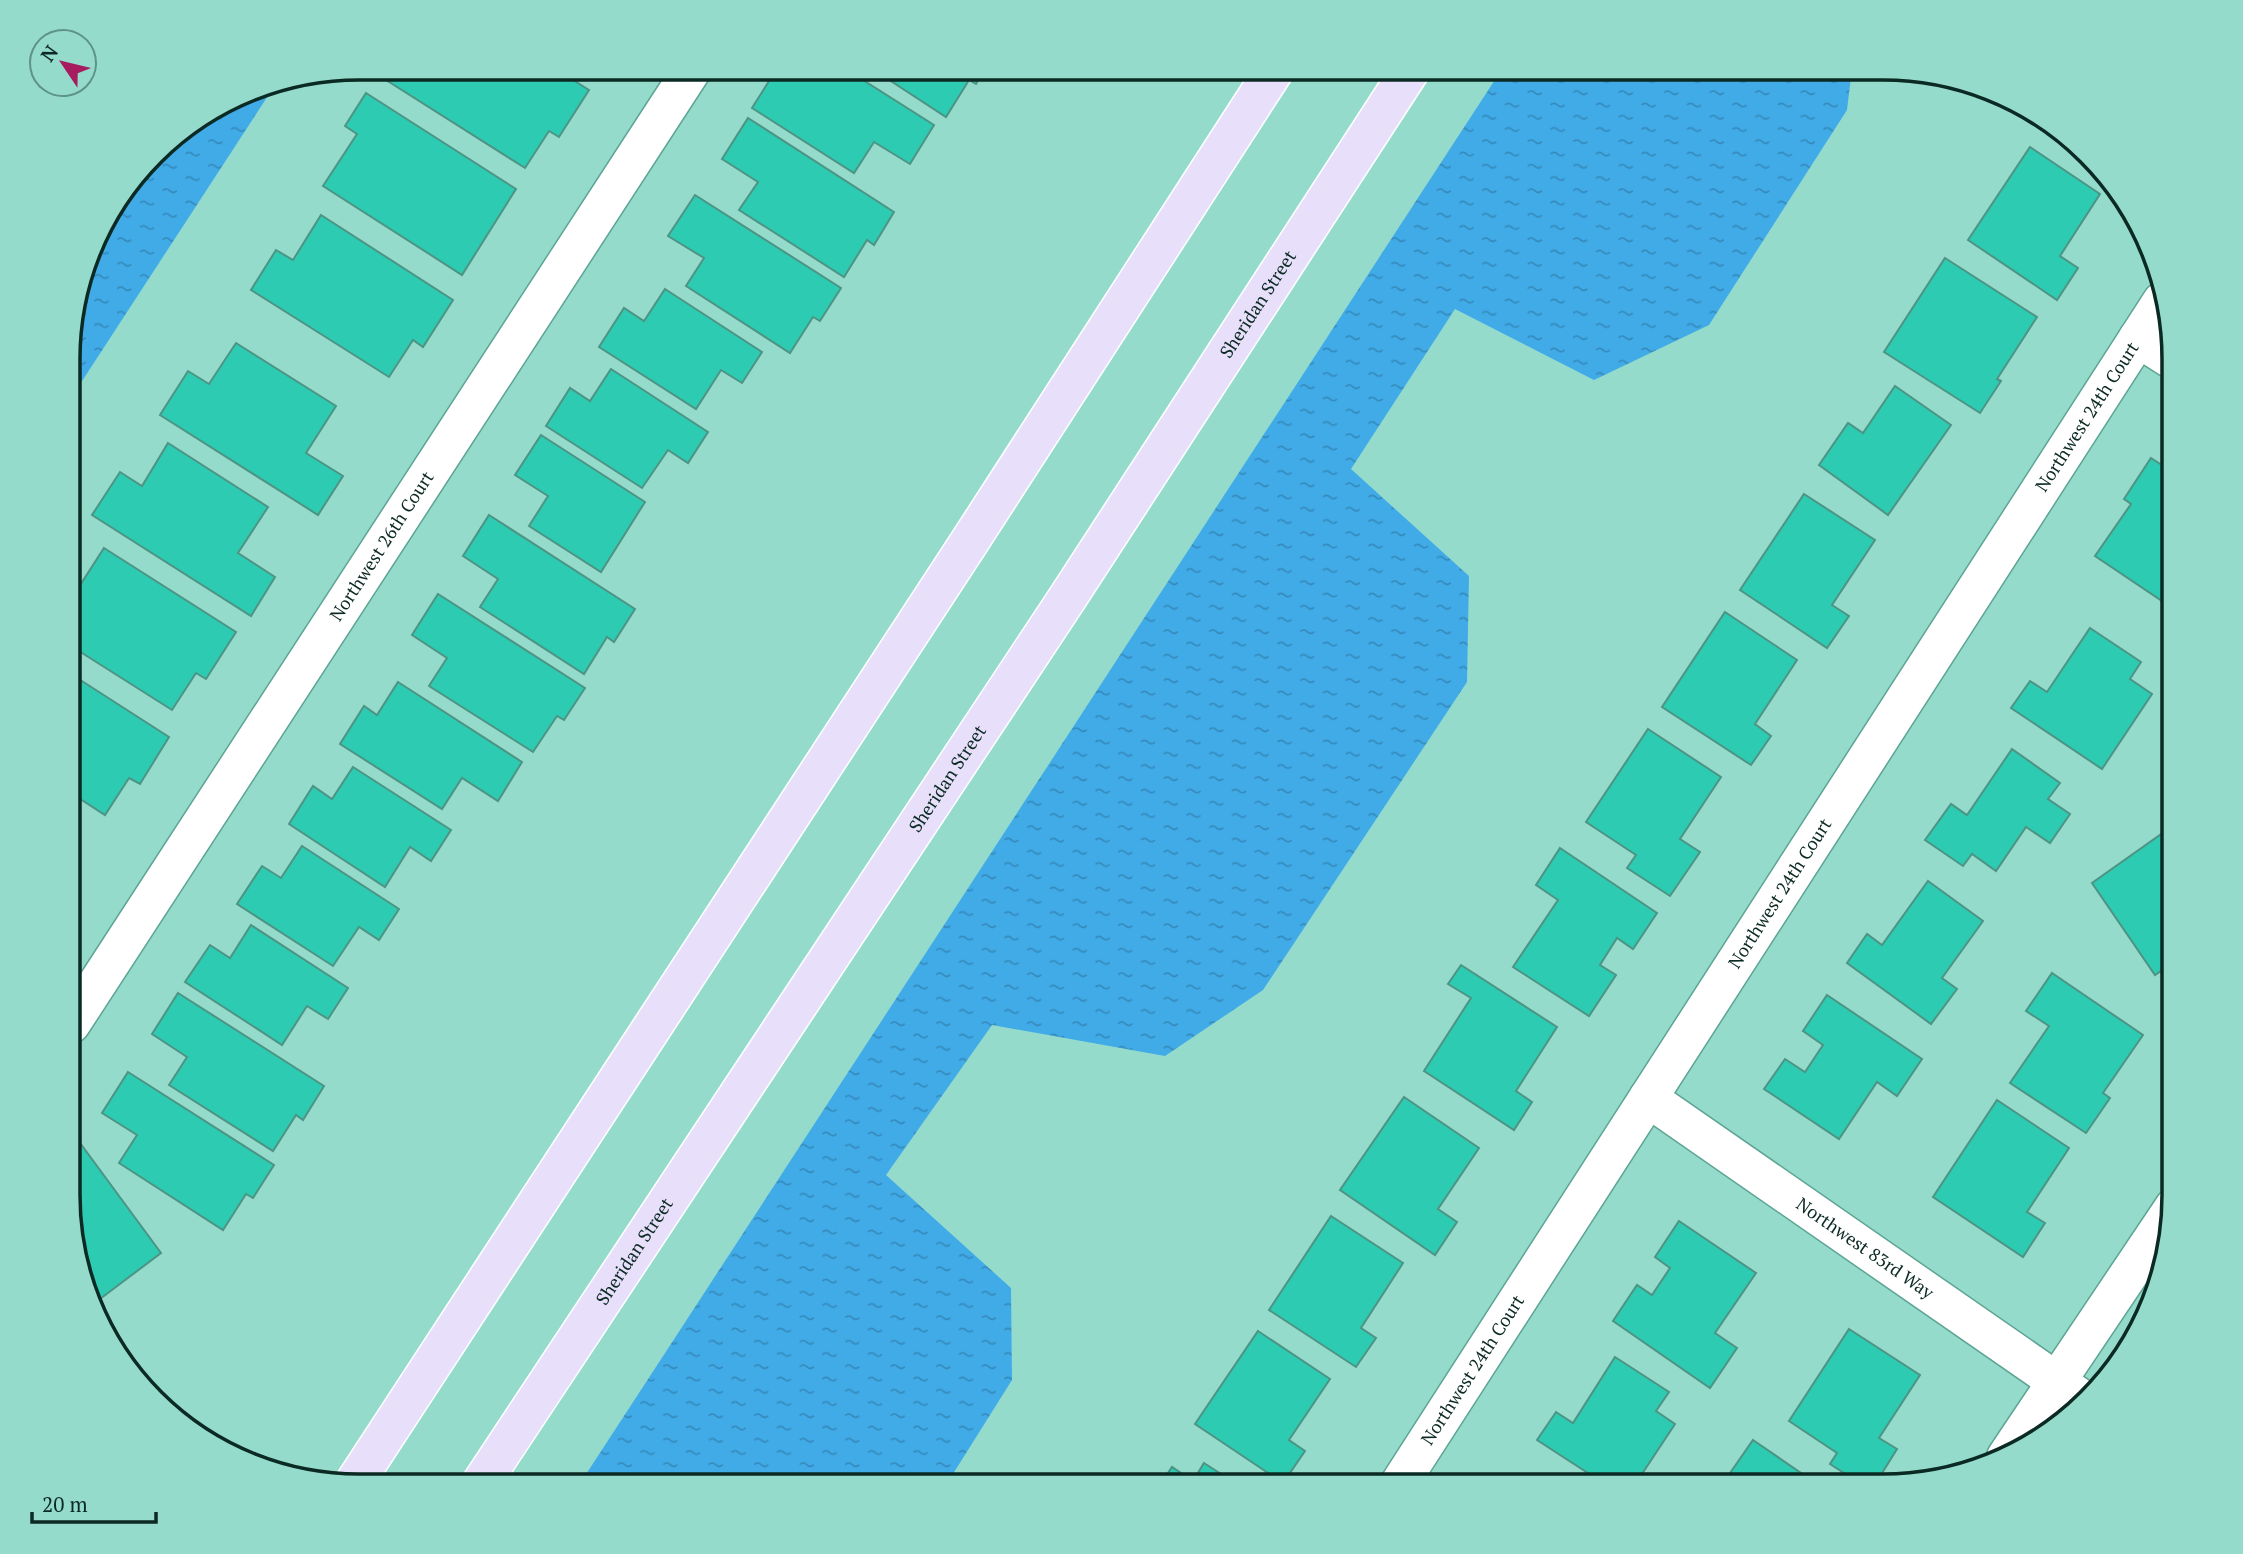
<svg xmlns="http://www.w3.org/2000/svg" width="2243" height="1554" font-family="'PT Serif',serif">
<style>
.water{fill:url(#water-ripples)}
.building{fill:#2dcbb1;stroke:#4d9485;stroke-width:2}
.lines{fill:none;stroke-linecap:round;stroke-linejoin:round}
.minor-casing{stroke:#5da494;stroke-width:41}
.major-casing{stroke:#fff;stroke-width:41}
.minor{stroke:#fff;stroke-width:38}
.major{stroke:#e8e0fb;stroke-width:38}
.labels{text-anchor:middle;stroke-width:5;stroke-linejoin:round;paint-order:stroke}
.street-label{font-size:18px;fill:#0c2a24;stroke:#94dbcb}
.rim{fill:none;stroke:#0c2a24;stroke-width:3.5}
</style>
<defs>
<pattern id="water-ripples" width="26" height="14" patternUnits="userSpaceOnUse" patternTransform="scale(1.75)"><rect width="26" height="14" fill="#41abe8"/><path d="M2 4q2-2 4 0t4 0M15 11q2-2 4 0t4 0" fill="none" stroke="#358bbc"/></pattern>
</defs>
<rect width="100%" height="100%" fill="#94dbcb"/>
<!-- water -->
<g class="water">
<polygon points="1502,69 1852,69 1847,110 1709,325 1594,380 1455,309 1351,469 1469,576 1467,682 1263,990 1165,1056 992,1025 886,1175 1011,1288 1012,1380 946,1485 579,1485"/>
<polygon points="275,85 71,398 71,322 98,230 167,141 248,90"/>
</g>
<!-- building -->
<g class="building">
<polygon points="394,68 554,68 589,90 559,137 549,131 525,168 386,80"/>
<polygon points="795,68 844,68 934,125 910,164 874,142 854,173 752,108 776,70 789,78"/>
<polygon points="871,68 986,68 976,84 969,80 946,117"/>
<polygon points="366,93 516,189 462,275 323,186 357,134 345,126"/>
<polygon points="748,118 894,212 874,245 867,240 844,277 739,210 758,182 722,159"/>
<polygon points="2030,147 2100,194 2060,256 2078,268 2057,300 1968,240"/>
<polygon points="695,195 841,288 820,321 813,317 790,353 686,286 704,258 668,236"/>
<polygon points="321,215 453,300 423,347 413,340 389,377 251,290 276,250 293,260"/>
<polygon points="1945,258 2037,317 1997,379 2001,381 1980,413 1884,352"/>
<polygon points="665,289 762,352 742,383 721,370 696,409 599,347 624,308 644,321"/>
<polygon points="236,343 336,406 306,453 343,476 318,515 160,415 188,371 209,384"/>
<polygon points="611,369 708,432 688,463 668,450 642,488 546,426 570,388 590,401"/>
<polygon points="1895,386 1951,425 1888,515 1819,465 1848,423 1863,433"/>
<polygon points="541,435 645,502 601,572 529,526 548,496 515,475"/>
<polygon points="168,443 268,507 238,553 275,577 251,616 92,515 120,472 142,486"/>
<polygon points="2151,458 2174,473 2174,609 2095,556 2131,504 2124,499"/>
<polygon points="1804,494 1875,540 1832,605 1849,616 1827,648 1740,590"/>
<polygon points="489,515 635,609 614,642 607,637 584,674 480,607 498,579 463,556"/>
<polygon points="104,548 236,632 206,679 196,673 172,710 71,646 71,590 75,593"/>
<polygon points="438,594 585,688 564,720 557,716 533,752 429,686 447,658 412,635"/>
<polygon points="1725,612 1797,660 1755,724 1771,736 1751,765 1662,707"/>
<polygon points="2090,628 2141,662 2130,679 2152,694 2102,769 2011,708 2030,681 2047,692"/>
<polygon points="71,674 169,737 140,784 129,778 105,815 71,793"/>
<polygon points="398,682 522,762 498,801 462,778 442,809 340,744 364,706 377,715"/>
<polygon points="1648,729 1721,777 1680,839 1700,852 1670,896 1627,868 1636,855 1586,822"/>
<polygon points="2012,749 2060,783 2048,799 2070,814 2050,843 2026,827 1996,871 1972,854 1963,866 1925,840 1951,804 1967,815"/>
<polygon points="353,767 451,830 431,861 410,847 385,887 289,824 313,786 332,799"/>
<polygon points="2174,825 2174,962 2155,975 2092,883"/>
<polygon points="302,846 399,909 379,940 359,927 333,966 237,904 262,866 281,878"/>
<polygon points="1560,848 1657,913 1633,949 1617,938 1600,965 1616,975 1589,1016 1513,967 1558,900 1536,885"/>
<polygon points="1928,881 1983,921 1942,978 1957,989 1931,1024 1847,963 1867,934 1882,945"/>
<polygon points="251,925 348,988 328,1019 307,1006 282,1045 185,982 210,945 230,958"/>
<polygon points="1461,965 1557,1027 1516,1091 1532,1102 1514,1130 1424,1071 1471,998 1448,984"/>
<polygon points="2052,973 2143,1035 2103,1093 2110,1098 2086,1133 2010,1083 2049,1026 2026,1011"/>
<polygon points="178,993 324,1086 303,1120 296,1115 273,1151 169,1085 187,1057 152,1034"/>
<polygon points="1827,995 1922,1059 1897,1096 1877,1082 1839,1139 1764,1089 1785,1059 1805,1072 1823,1045 1803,1031"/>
<polygon points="128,1072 274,1165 253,1198 246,1194 223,1230 119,1163 137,1135 102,1113"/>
<polygon points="1404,1097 1479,1148 1438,1209 1457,1222 1435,1255 1340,1190"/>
<polygon points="1997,1100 2069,1148 2027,1212 2045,1223 2023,1257 1933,1197"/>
<polygon points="72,1132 161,1253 96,1302 71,1232 71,1213 73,1212 71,1209"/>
<polygon points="1331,1216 1403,1263 1361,1328 1376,1338 1356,1367 1269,1310"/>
<polygon points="1679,1221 1756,1273 1715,1333 1737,1348 1710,1388 1613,1321 1637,1285 1652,1295 1670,1268 1655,1257"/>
<polygon points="1849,1329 1920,1375 1879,1438 1897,1449 1874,1486 1864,1486 1830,1464 1837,1453 1789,1421"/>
<polygon points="1258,1331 1330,1379 1289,1440 1305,1451 1283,1483 1195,1424"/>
<polygon points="1615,1357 1669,1392 1656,1411 1675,1424 1634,1486 1608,1486 1537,1440 1556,1412 1573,1423"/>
<polygon points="1753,1440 1820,1486 1742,1486 1728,1476"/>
<polygon points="1204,1463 1238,1485 1160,1485 1172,1467 1193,1481"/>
</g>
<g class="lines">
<!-- minor casing -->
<g class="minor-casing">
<g id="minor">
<polyline points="2138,338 2174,361"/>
<path id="s1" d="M71,1024L693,68"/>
<path id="s2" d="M1648,1098L2082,1399"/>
<polyline points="2006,1457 2174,1207"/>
<path id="s3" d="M1398,1486L2162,301"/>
</g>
</g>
<!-- major casing -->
<g class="major-casing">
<g id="major">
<polyline points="353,1485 968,544 1275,69"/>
<path id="s4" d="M480,1485L1068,597L1411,69"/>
</g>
</g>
<!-- minor -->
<use href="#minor" class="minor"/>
<!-- major -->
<use href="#major" class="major"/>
</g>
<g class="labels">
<!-- street labels -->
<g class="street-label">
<text dy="6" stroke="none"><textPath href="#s4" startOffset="1414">Sheridan Street</textPath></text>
<text dy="6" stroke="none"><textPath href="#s3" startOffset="1272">Northwest 24th Court</textPath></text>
<text dy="6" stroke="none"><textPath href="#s1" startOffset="570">Northwest 26th Court</textPath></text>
<text dy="6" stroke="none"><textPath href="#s4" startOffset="847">Sheridan Street</textPath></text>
<text dy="6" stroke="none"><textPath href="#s3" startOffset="705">Northwest 24th Court</textPath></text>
<text dy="6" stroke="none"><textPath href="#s2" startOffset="264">Northwest 83rd Way</textPath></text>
<text dy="6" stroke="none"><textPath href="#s4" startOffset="280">Sheridan Street</textPath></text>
<text dy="6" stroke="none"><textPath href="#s3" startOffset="138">Northwest 24th Court</textPath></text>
</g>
</g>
<!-- crop -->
<path d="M0 0H2243V1554H0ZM359 80H1883A279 279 0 0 1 2162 359V1195A279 279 0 0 1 1883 1474H359A279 279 0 0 1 80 1195V359A279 279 0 0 1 359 80Z" fill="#94dbcb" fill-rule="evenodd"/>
<path class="rim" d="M359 80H1883A279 279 0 0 1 2162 359V1195A279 279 0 0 1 1883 1474H359A279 279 0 0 1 80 1195V359A279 279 0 0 1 359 80Z"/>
<!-- north arrow -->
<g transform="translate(63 63) rotate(305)"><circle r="33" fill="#94dbcb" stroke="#5e9488" stroke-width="2"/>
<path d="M0-5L12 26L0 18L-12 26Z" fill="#a71c5f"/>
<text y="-10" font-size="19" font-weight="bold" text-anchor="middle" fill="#0c2a24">N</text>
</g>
<!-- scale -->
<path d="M32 1512v10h124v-10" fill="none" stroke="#0c2a24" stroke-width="3.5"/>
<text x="42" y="1512" font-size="21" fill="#0c2a24" stroke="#94dbcb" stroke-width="5" paint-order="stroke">20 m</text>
</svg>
